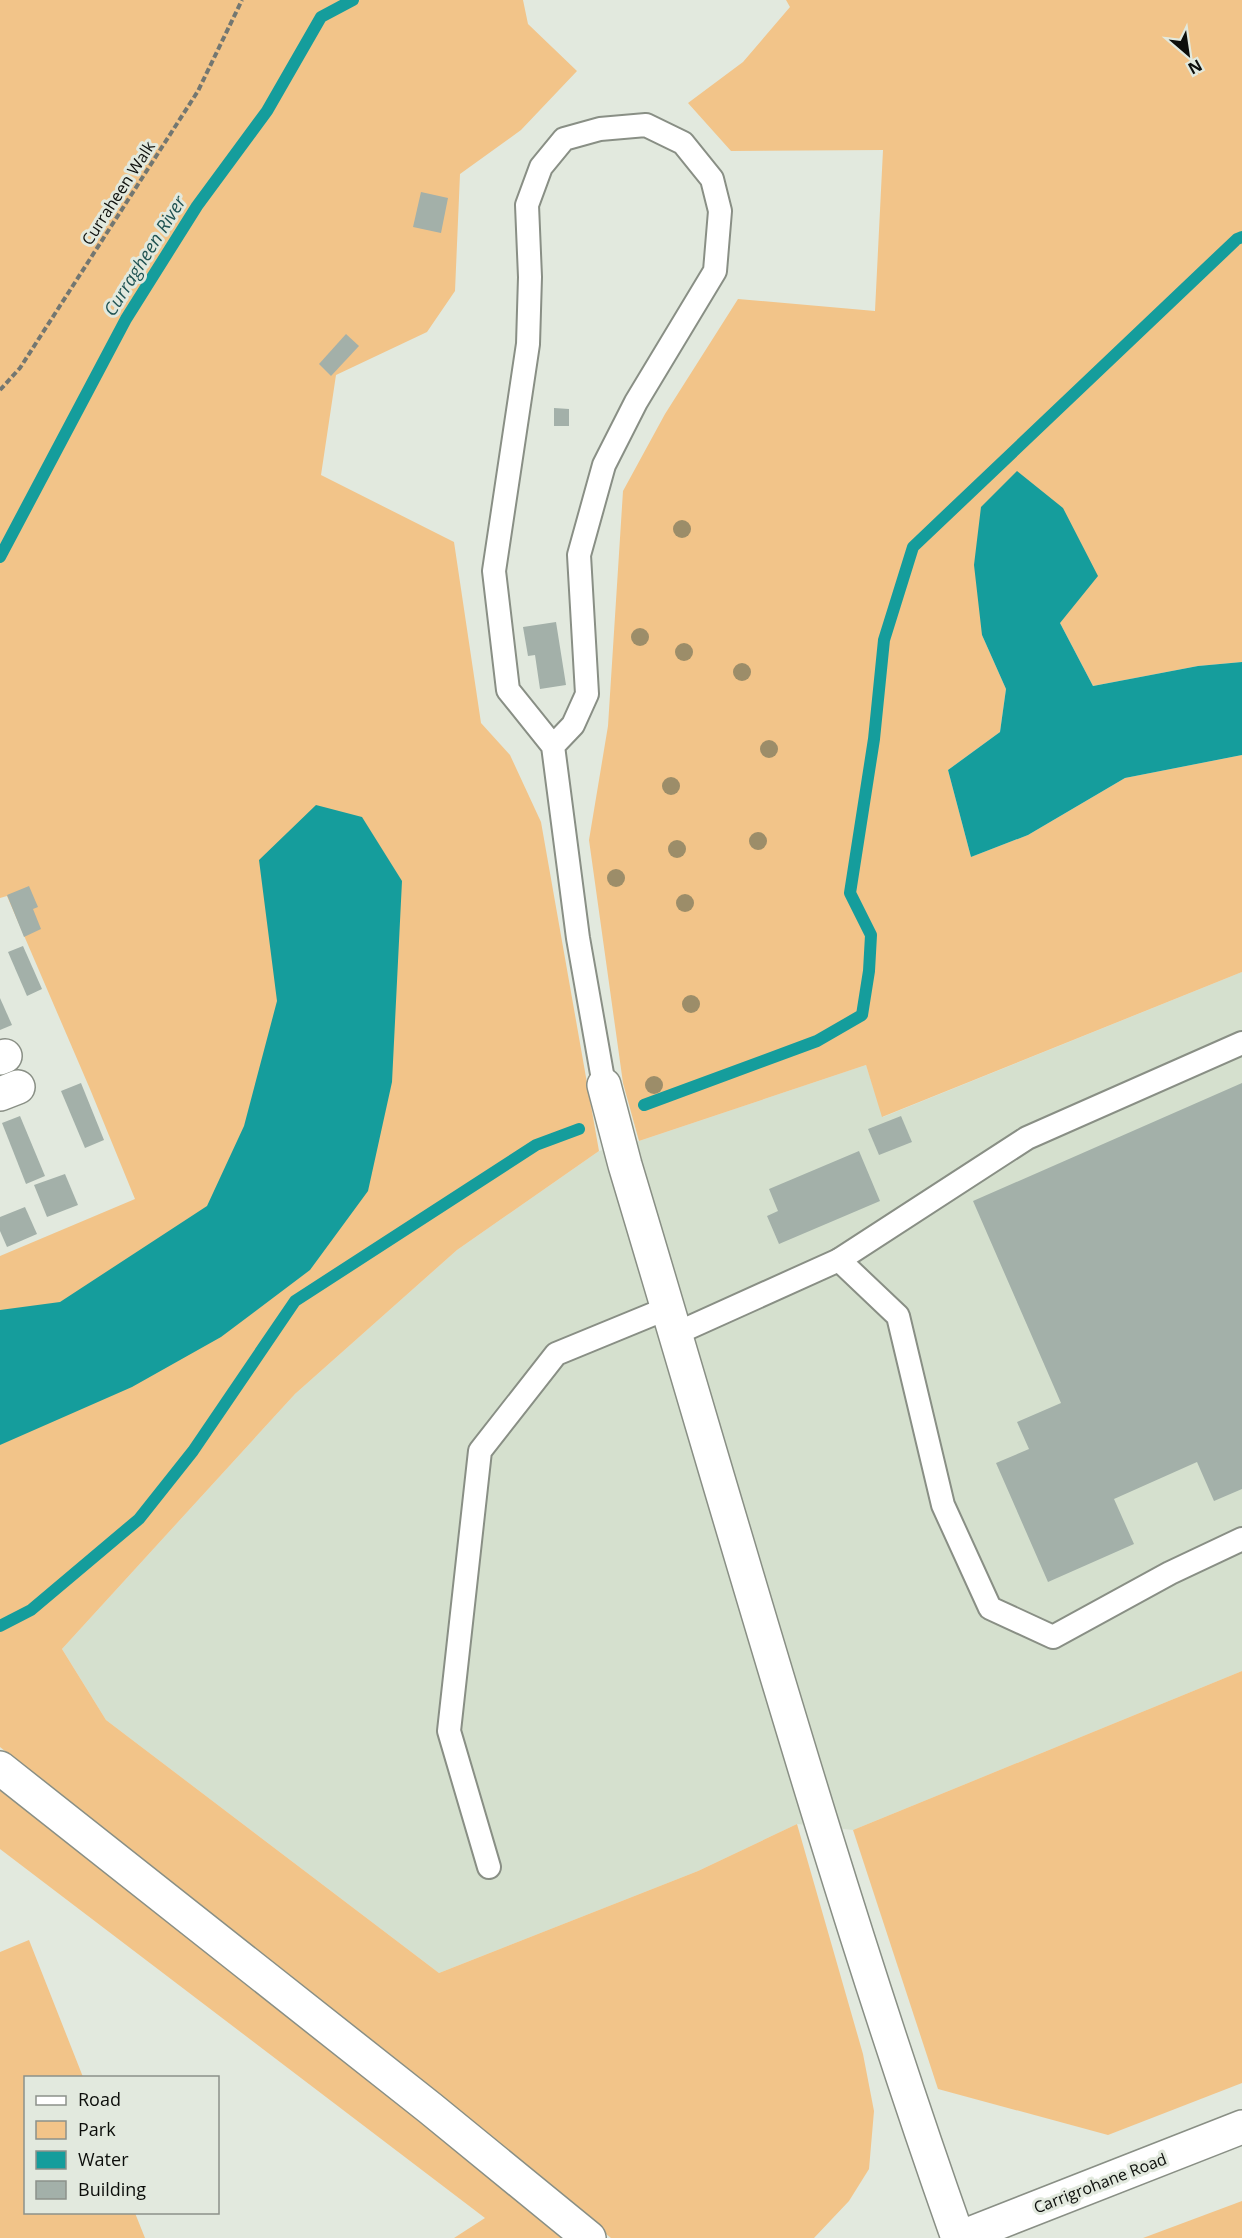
<svg xmlns="http://www.w3.org/2000/svg" width="1242" height="2238" font-family="'Open Sans',sans-serif">
<style>
.built{fill:#d5e0ce}
.green{fill:#f2c489}
.water{fill:#159d9c}
.lines{fill:none;stroke-linecap:round;stroke-linejoin:round}
.stream{stroke:#159d9c;stroke-width:12}
.building{fill:#a3b0a9}
.lane-casing{stroke:#898f85;stroke-width:26}
.street-casing{stroke:#898f85;stroke-width:36}
.highway-casing{stroke:#898f85;stroke-width:36}
.path{stroke:#737771;stroke-width:4;stroke-dasharray:6 3;stroke-linecap:butt}
.lane{stroke:#fff;stroke-width:22}
.street{stroke:#fff;stroke-width:33}
.highway{stroke:#fff;stroke-width:33}
.tree{fill:#9c8d69}
.labels{text-anchor:middle;stroke-width:6;stroke-linejoin:round;paint-order:stroke}
.street-label{font-size:16px;fill:#0c0e0b;stroke:#e2e9de}
.water-label{font-size:18px;font-style:italic;fill:#205352;stroke:#e2e9de}
</style>
<rect width="100%" height="100%" fill="#e2e9de"/>
<!-- built -->
<polygon class="built" points="1242,972 1242,1671 853,1830 797,1824 698,1871 439,1973 106,1720 62,1649 295,1394 457,1250 599,1151 639,1141 866,1065 883,1117"/>
<!-- green -->
<g class="green">
<polygon points="0,0 523,0 528,24 577,71 521,130 460,174 455,291 427,332 336,375 321,475 454,542 481,723 510,755 541,822 599,1151 457,1250 295,1394 62,1649 106,1720 439,1973 698,1871 797,1824 863,2054 874,2111 869,2169 849,2201 814,2238 611,2238 0,1747 0,1256 135,1199 90,1089 7,896 0,898"/>
<polygon points="786,0 1242,0 1242,662 1198,666 1093,686 1060,623 982,635 1006,689 1000,732 948,770 971,857 1028,835 1125,778 1242,755 1242,972 882,1117 866,1065 639,1141 623,1083 589,840 608,726 623,491 665,414 738,299 875,311 883,150 731,151 688,103 743,62 790,7"/>
<polygon points="1242,1671 1242,2083 1108,2135 938,2089 853,1830"/>
<polygon points="0,1786 573,2238 454,2238 485,2218 0,1849"/>
<polygon points="29,1940 83,2077 26,2078 26,2212 135,2213 145,2238 0,2238 0,1952"/>
<polygon points="1242,2201 1242,2238 1143,2238"/>
</g>
<!-- water -->
<g class="water">
<polygon points="1017,471 1063,508 1098,576 1060,623 1093,686 1198,666 1242,662 1242,755 1125,778 1028,835 971,857 948,770 1000,732 1006,689 982,635 974,565 981,507"/>
<polygon points="316,805 362,817 402,881 392,1082 368,1191 310,1270 221,1337 132,1387 0,1445 0,1310 60,1302 207,1206 244,1126 277,1001 259,860"/>
</g>
<g class="lines">
<!-- stream -->
<g class="stream">
<polyline points="0,557 126,319 197,206 267,111 321,17 353,0"/>
<polyline points="644,1105 817,1041 862,1015 869,971 871,935 850,893 874,739 884,640 913,547 1237,239 1242,237"/>
<polyline points="0,1626 31,1610 139,1519 193,1451 295,1301 536,1145 579,1129"/>
</g>
</g>
<!-- building -->
<g class="building">
<polygon points="421,192 448,198 441,233 413,227"/>
<polygon points="346,334 359,346 331,376 319,364"/>
<polygon points="554,408 569,409 569,426 554,426"/>
<polygon points="556,622 566,685 540,689 535,655 528,656 523,627"/>
<polygon points="29,886 38,907 33,909 41,929 24,937 7,895"/>
<polygon points="23,946 42,989 27,996 8,952"/>
<polygon points="0,998 12,1025 0,1030"/>
<polygon points="81,1083 104,1140 85,1148 61,1091"/>
<polygon points="1242,1083 1242,1489 1214,1501 1197,1462 1114,1499 1134,1544 1048,1582 996,1463 1029,1449 1017,1422 1061,1403 973,1201"/>
<polygon points="20,1116 45,1176 26,1184 2,1123"/>
<polygon points="901,1116 912,1142 879,1155 868,1129"/>
<polygon points="859,1151 880,1201 779,1244 767,1216 778,1211 769,1189"/>
<polygon points="65,1174 78,1205 47,1217 34,1185"/>
<polygon points="25,1207 37,1234 7,1247 0,1231 0,1217"/>
</g>
<g class="lines">
<!-- lane casing -->
<g class="lane-casing">
<g id="lane">
<polyline points="553,746 573,725 587,694 579,555 604,465 636,402 715,271 720,211 712,179 683,143 646,125 600,129 564,139 541,167 527,205 530,277 528,344 494,571 508,690 553,746 578,938 604,1085"/>
<polyline points="839,1260 898,1316 943,1505 990,1608 1053,1637 1170,1573 1242,1539"/>
<polyline points="675,1334 839,1260 1027,1138 1242,1043"/>
<polyline points="489,1867 449,1731 480,1451 556,1354 668,1308"/>
</g>
</g>
<!-- street casing -->
<g class="street-casing">
<g id="street">
<polyline points="0,1058 5,1056"/>
<path d="M604,1085L625,1165C733,1524 833,1885 958,2238"/>
<polyline points="0,1094 18,1087"/>
<polyline points="0,1768 430,2108 589,2238"/>
</g>
</g>
<!-- highway casing -->
<g class="highway-casing">
<polyline id="highway" points="959,2238 1242,2127"/>
</g>
<!-- path -->
<polyline class="path" points="0,390 20,368 198,91 242,0"/>
<!-- lane -->
<use href="#lane" class="lane"/>
<!-- street -->
<use href="#street" class="street"/>
<!-- highway -->
<use href="#highway" class="highway"/>
</g>
<!-- trees -->
<g class="tree">
<circle cx="682" cy="529" r="9"/>
<circle cx="640" cy="637" r="9"/>
<circle cx="684" cy="652" r="9"/>
<circle cx="742" cy="672" r="9"/>
<circle cx="769" cy="749" r="9"/>
<circle cx="671" cy="786" r="9"/>
<circle cx="758" cy="841" r="9"/>
<circle cx="677" cy="849" r="9"/>
<circle cx="616" cy="878" r="9"/>
<circle cx="685" cy="903" r="9"/>
<circle cx="691" cy="1004" r="9"/>
<circle cx="654" cy="1085" r="9"/>
</g>
<g class="labels">
<!-- street labels -->
<g class="street-label">
<text transform="translate(118 193) rotate(-57)" y="6">Curraheen Walk</text>
<text transform="translate(1100 2183) rotate(-21)" y="6">Carrigrohane Road</text>
</g>
<!-- water labels -->
<g class="water-label">
<text transform="translate(145 256) rotate(-58)" y="6">Curragheen River</text>
</g>
</g>
<!-- legend -->
<rect x="24" y="2076" width="195" height="138" fill="#e2e9de" stroke="#8c918a" stroke-width="1.5"/>
<rect x="36" y="2096" width="30" height="9" fill="#ffffff" stroke="#8c918a" stroke-width="1.5"/>
<text x="78" y="2106" font-size="18" fill="#0c0e0b">Road</text>
<rect x="36" y="2121" width="30" height="18" fill="#f2c489" stroke="#8c918a" stroke-width="1.5"/>
<text x="78" y="2136" font-size="18" fill="#0c0e0b">Park</text>
<rect x="36" y="2151" width="30" height="18" fill="#159d9c" stroke="#8c918a" stroke-width="1.5"/>
<text x="78" y="2166" font-size="18" fill="#0c0e0b">Water</text>
<rect x="36" y="2181" width="30" height="18" fill="#a3b0a9" stroke="#8c918a" stroke-width="1.5"/>
<text x="78" y="2196" font-size="18" fill="#0c0e0b">Building</text>
<!-- north arrow -->
<g transform="translate(1188 54) rotate(151)" stroke="#e2e9de" stroke-width="4.5" paint-order="stroke">
<path d="M0-4.5L10 22L0 15L-10 22Z" fill="#0c0e0b"/>
<text y="-9" font-size="16" font-weight="bold" text-anchor="middle" fill="#0c0e0b">N</text>
</g>
</svg>
